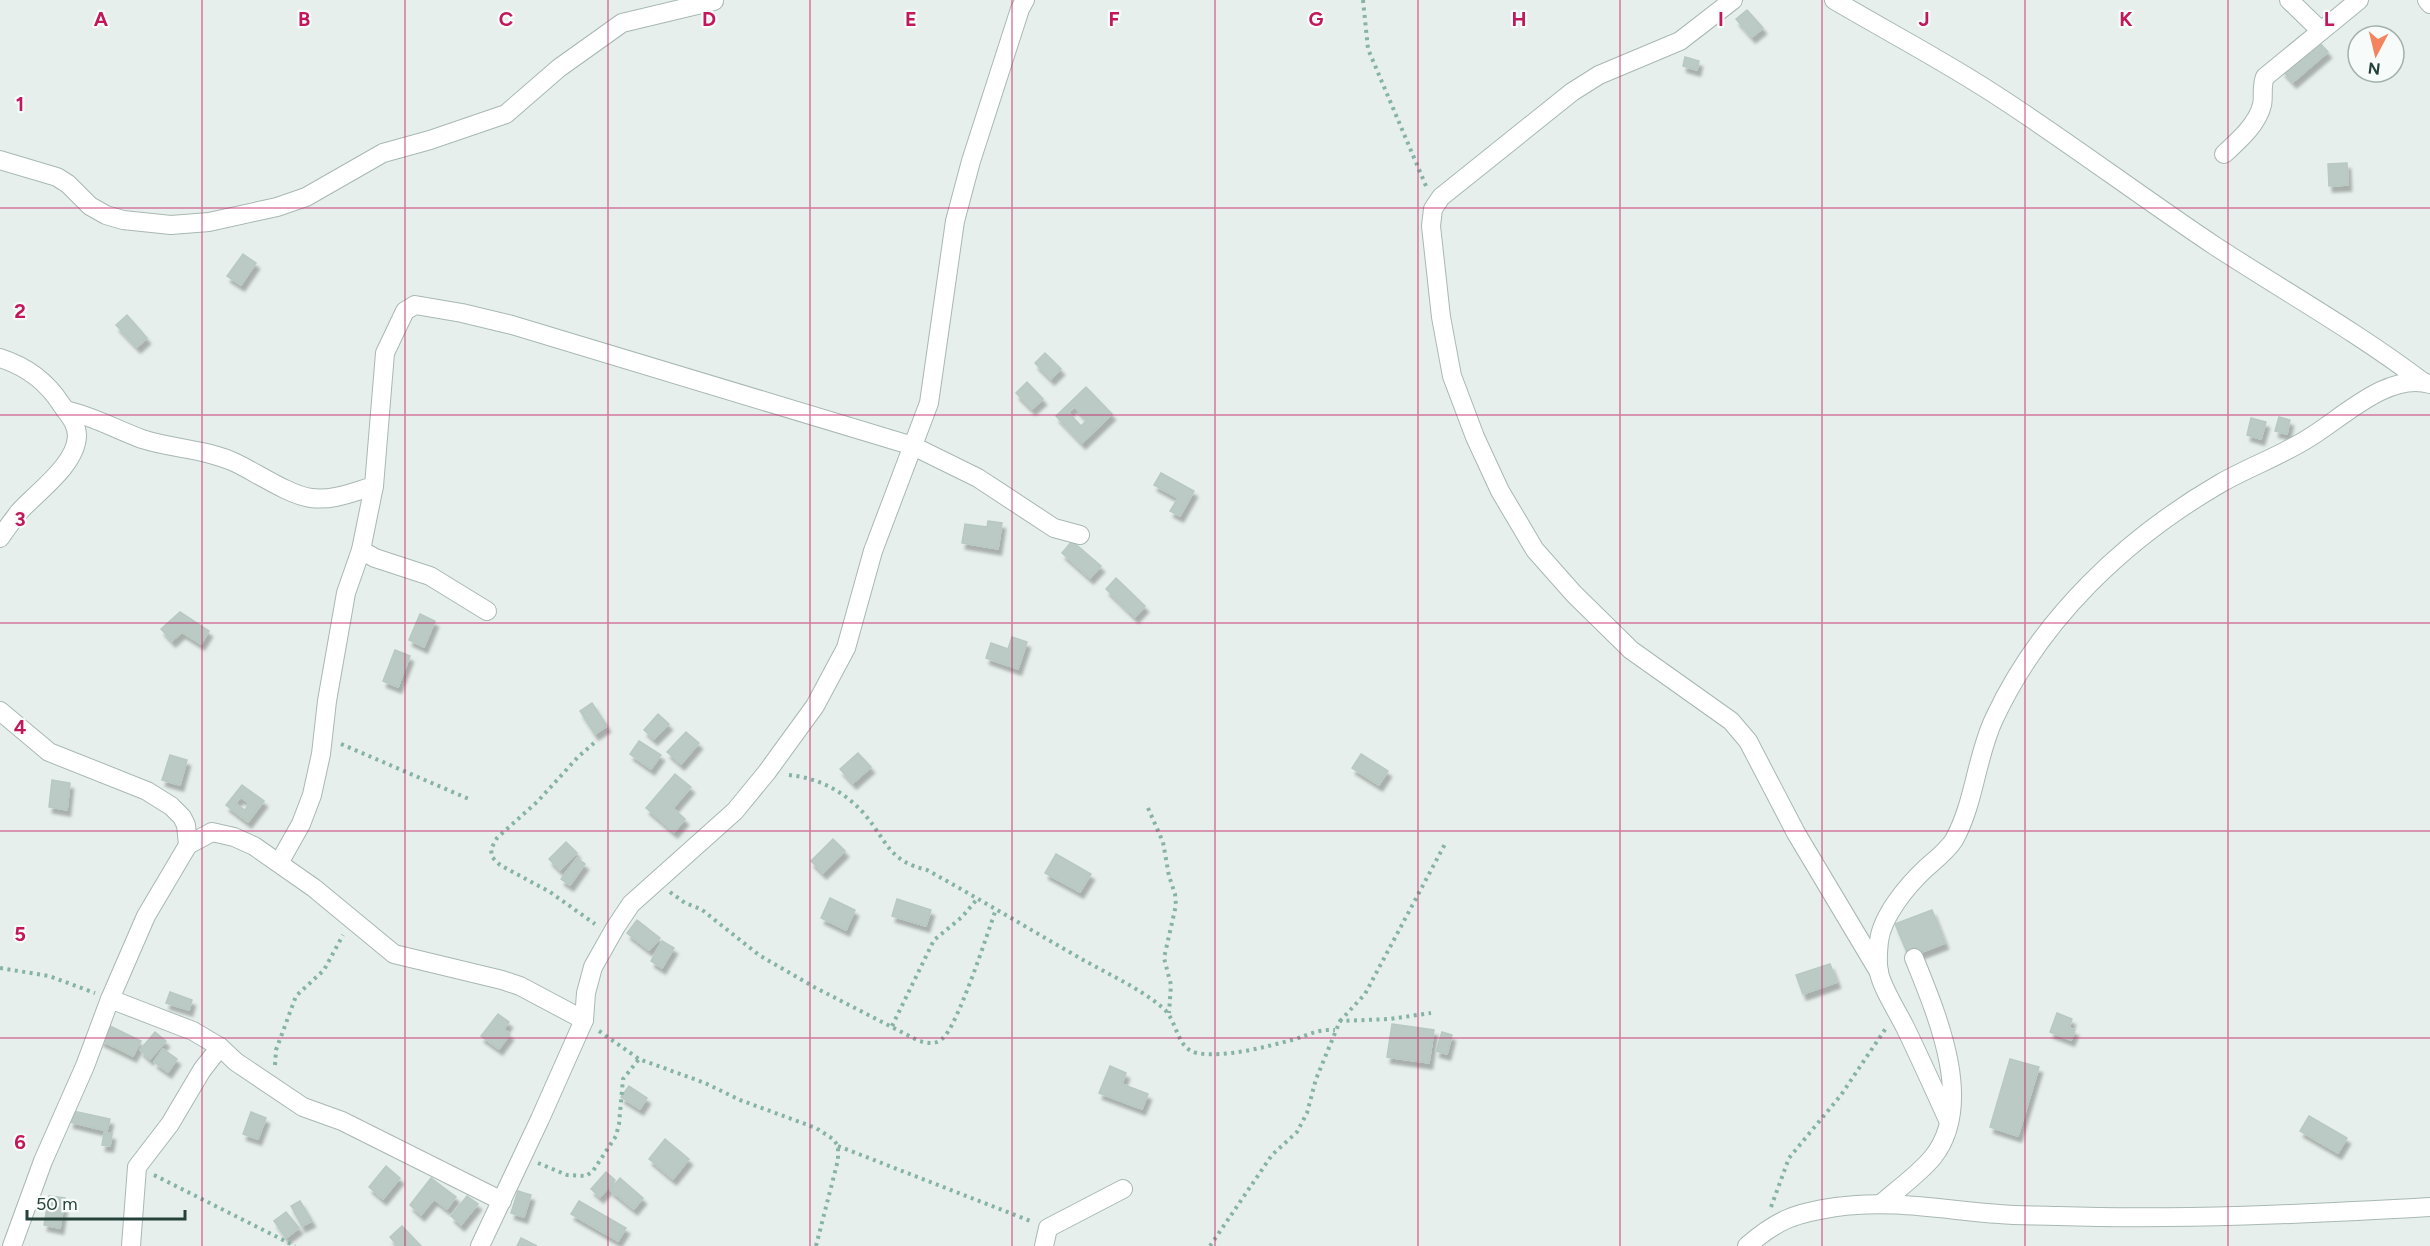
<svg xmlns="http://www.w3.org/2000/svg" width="2430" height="1246" font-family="Figtree,sans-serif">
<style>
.building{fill:#bbcac4;stroke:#b8c9c2;stroke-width:1.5;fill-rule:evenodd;filter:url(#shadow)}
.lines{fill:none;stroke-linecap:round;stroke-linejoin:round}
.street-casing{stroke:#a8b8b2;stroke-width:20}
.path{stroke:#86b3a5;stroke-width:4;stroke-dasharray:3 4.5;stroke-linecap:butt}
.street{stroke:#fff;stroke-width:18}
.grid{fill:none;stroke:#c2185b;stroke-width:1.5;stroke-opacity:0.55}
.grid-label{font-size:20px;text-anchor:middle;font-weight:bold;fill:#c2185b;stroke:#f7fbf9;stroke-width:4.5;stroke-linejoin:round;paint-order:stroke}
</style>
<defs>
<filter id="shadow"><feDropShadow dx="3.5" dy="6" stdDeviation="1.5" flood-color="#0004"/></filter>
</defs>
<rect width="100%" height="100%" fill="#e6efeb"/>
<!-- building -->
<g class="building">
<polygon points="1747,10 1763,28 1752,37 1736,19"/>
<polygon points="2317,40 2328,52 2293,82 2282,70"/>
<polygon points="1685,57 1699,61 1697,70 1683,66"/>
<polygon points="2347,163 2348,185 2329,186 2328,164"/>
<polygon points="243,254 256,263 241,285 227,276"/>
<polygon points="127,315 147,338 137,347 116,325"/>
<polygon points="1045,353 1061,369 1051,379 1035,363"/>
<polygon points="1027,382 1043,399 1032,409 1016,393"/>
<path d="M1086,387L1112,414L1082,443L1056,416ZM1074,406L1087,420L1081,426L1068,412Z"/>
<polygon points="2279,417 2290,420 2287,434 2275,431"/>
<polygon points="2251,418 2266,422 2261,439 2247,435"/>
<polygon points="1161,473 1194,491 1180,516 1170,511 1178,498 1154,485"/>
<polygon points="988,521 1002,523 998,549 962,543 965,524 987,527"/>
<polygon points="1072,541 1101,566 1090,578 1062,553"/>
<polygon points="1116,578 1145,606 1135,617 1106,589"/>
<polygon points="180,612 209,631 201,644 182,632 172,641 161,629"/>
<polygon points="420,614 435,621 424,647 409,640"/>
<polygon points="1012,637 1027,642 1018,669 986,658 991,643 1008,649"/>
<polygon points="395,650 410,656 398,687 383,681"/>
<polygon points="592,703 607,726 595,734 580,711"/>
<polygon points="658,714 669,724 654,739 644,730"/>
<polygon points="686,732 699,743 681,764 667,752"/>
<polygon points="639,741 661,755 651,769 630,754"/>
<polygon points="858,753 871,767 853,783 840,769"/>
<polygon points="1361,754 1388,771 1379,785 1352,768"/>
<polygon points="170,755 187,760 180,785 162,780"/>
<polygon points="675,774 691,787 673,808 685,819 674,832 646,808"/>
<polygon points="52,780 70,783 67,810 49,807"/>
<path d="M242,785L264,801L248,822L226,805ZM240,797L249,803L245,810L235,803Z"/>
<polygon points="833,839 845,851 823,873 811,861"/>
<polygon points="566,842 577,853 560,870 549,859"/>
<polygon points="1056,854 1091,874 1080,892 1045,873"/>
<polygon points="577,858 585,864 570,885 561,879"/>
<polygon points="830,898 855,910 846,930 821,918"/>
<polygon points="897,899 931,910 926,926 892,916"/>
<polygon points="1932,910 1945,943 1909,957 1895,924"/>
<polygon points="637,920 660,938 649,950 627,933"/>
<polygon points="662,941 674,948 662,968 651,961"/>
<polygon points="1830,964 1837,982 1803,994 1796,975"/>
<polygon points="170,992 192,1000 189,1010 166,1003"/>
<polygon points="2057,1013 2072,1019 2069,1028 2075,1030 2071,1040 2050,1032"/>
<polygon points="498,1014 509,1022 504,1029 510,1034 499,1049 481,1036"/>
<polygon points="1392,1024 1434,1030 1429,1063 1387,1057"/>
<polygon points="108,1025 141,1041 133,1056 100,1040"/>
<polygon points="155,1032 166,1041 150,1059 140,1050"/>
<polygon points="1442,1032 1452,1035 1447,1054 1436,1051"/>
<polygon points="163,1049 177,1059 168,1072 154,1062"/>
<polygon points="2010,1059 2039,1067 2018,1136 1990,1127"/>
<polygon points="1110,1066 1126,1073 1122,1084 1148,1094 1142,1109 1099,1093"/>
<polygon points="629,1086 647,1098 640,1109 621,1097"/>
<polygon points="73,1111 110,1119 107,1131 70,1122"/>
<polygon points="251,1112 266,1118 258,1139 243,1134"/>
<polygon points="2309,1116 2347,1138 2338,1153 2300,1131"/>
<polygon points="104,1133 112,1134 110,1146 102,1145"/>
<polygon points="665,1139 689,1159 673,1179 649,1159"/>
<polygon points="386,1166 400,1178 383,1199 369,1187"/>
<polygon points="606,1172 615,1180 600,1197 591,1189"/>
<polygon points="431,1178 456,1197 447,1209 434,1199 421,1215 410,1205"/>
<polygon points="620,1178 643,1198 634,1209 610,1190"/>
<polygon points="518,1191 531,1195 524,1217 511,1213"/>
<polygon points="49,1196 65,1198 60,1228 44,1225"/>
<polygon points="467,1196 478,1204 461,1225 451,1216"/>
<polygon points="300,1201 312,1221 302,1226 291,1206"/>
<polygon points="579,1201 626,1228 618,1241 571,1214"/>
<polygon points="286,1212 299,1228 286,1238 274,1221"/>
<polygon points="402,1226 421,1246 398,1246 390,1237"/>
<polygon points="521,1238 537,1246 517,1246"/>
</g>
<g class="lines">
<!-- street casing -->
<g class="street-casing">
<g id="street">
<polyline points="1733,0 1680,41 1599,75 1572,92 1441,197 1433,209 1431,226 1441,317 1452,376 1475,437 1500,491 1535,550 1574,594 1631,650 1731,721 1748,741 1796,833 1879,972"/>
<path d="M1834,0C1890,33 1948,63 2002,99C2074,146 2143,198 2215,246C2284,291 2357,332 2423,382"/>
<polyline points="2289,0 2321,31"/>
<polyline points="2427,0 2430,4"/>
<path d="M2224,154C2238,141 2257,125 2262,105C2264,96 2261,87 2265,77L2359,0"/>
<polyline points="0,160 57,177 68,184 90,206 106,215 123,220 171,225 209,222 277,207 306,197 383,153 430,140 506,114 559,68 622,23 714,1"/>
<path d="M0,358C25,366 47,382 61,404C68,414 77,423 77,436C76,465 37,492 19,512C13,520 6,529 0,538"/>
<path d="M65,410C93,416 115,429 142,439C173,449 207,449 236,463C257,473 289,495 311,498C333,501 353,492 374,486"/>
<polyline points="361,550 375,558 430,576 487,611"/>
<polyline points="0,711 49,752 147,791 171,806 182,817 186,825 188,845 146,916 110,999 85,1066 43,1161 12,1246"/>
<polyline points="188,845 212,832 234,837 254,846 314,888 394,954 502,980 520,986 584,1020"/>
<polyline points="279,863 301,824 312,795 321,754 327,701 346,593 361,550 374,486 385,353 405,311 415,305 462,313 512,325 913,446 978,478 1054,528 1080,535"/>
<polyline points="110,999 193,1031 220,1047 236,1062 303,1107 342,1121 502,1201"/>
<path d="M1948,1120C1934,1089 1920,1058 1905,1027C1898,1013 1881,986 1879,972C1877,963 1878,950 1879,941C1882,916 1907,886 1925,869C1935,860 1947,851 1954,840C1975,802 1976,757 1994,719C2041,618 2126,538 2221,483C2251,466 2283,455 2312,436C2344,416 2389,372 2430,384"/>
<path d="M1882,1203C1899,1188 1919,1174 1933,1157C1976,1103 1936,1013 1914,958"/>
<polyline points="131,1246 137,1167 170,1124 202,1070 220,1047"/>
<polyline points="480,1246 540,1119 584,1020 586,993 593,967 615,928 631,904 735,811 767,772 815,706 846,648 873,551 929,403 955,221 971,161 1020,9 1025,0"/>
<polyline points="1044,1246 1048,1228 1123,1189"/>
<path d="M1747,1246C1778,1219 1796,1213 1836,1207C1891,1199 1944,1210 1999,1214C2019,1216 2038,1215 2058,1216C2182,1220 2306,1214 2430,1207"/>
</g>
</g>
<!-- path -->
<g class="path">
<polyline points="1363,0 1368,49 1426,186"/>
<polyline points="594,743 578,757 538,801 497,838 491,849 492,857 500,865 550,892 595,924"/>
<polyline points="341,744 469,799"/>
<path d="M789,775C819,778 846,792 866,816C888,843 889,861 927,870C976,897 1024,926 1073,954C1103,972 1137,986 1163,1008C1178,1021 1176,1049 1197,1053C1225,1058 1265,1047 1292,1040C1309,1035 1317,1029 1335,1030"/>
<polyline points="1148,808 1163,842 1169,876 1175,894 1176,905 1164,958 1171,985 1169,1013"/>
<path d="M670,892L685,903L701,909L759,955L814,987L919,1041C928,1043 935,1045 942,1039C957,1028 988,932 996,909"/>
<polyline points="0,968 49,976 95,993"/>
<polyline points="1340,1021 1365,994 1445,844"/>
<polyline points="892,1026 934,940 962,917 978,898"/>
<polyline points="599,1031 639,1059 705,1083 740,1100 816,1128 833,1139 838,1146 838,1160 816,1246"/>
<polyline points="275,1065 276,1050 296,996 324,970 343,935"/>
<polyline points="838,1146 1033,1222"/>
<polyline points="538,1163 567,1175 586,1176 593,1171 616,1136 619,1124 623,1079 639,1059"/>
<polyline points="154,1175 295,1246"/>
<polyline points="1771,1207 1789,1158 1841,1095 1886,1028"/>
<polyline points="1210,1246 1272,1155 1297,1132 1307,1113 1316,1079 1340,1021 1390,1019 1431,1013"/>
</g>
<!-- street -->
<use href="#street" class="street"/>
</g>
<!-- grid -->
<path class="grid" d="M202,0V1246M405,0V1246M608,0V1246M810,0V1246M1012,0V1246M1215,0V1246M1418,0V1246M1620,0V1246M1822,0V1246M2025,0V1246M2228,0V1246M0,208H2430M0,415H2430M0,623H2430M0,831H2430M0,1038H2430"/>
<g class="grid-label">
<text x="101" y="26">A</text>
<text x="304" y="26">B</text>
<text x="506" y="26">C</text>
<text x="709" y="26">D</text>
<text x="911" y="26">E</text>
<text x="1114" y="26">F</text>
<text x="1316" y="26">G</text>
<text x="1519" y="26">H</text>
<text x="1721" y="26">I</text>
<text x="1924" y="26">J</text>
<text x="2126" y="26">K</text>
<text x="2329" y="26">L</text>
<text x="20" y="111">1</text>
<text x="20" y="318">2</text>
<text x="20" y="526">3</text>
<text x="20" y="734">4</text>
<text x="20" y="941">5</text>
<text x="20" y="1149">6</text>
</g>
<!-- north arrow -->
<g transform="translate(2376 54) rotate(187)"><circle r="28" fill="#f7fbf9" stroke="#a3b1ad" stroke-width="1.5"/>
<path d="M0-4.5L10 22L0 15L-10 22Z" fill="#f4845f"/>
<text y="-9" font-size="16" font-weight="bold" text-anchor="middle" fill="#24423a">N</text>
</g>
<!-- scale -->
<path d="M27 1210v9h158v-9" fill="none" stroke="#24423a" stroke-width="3"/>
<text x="36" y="1210" font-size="18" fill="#24423a" stroke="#f7fbf9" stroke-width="4.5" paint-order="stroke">50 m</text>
</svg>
